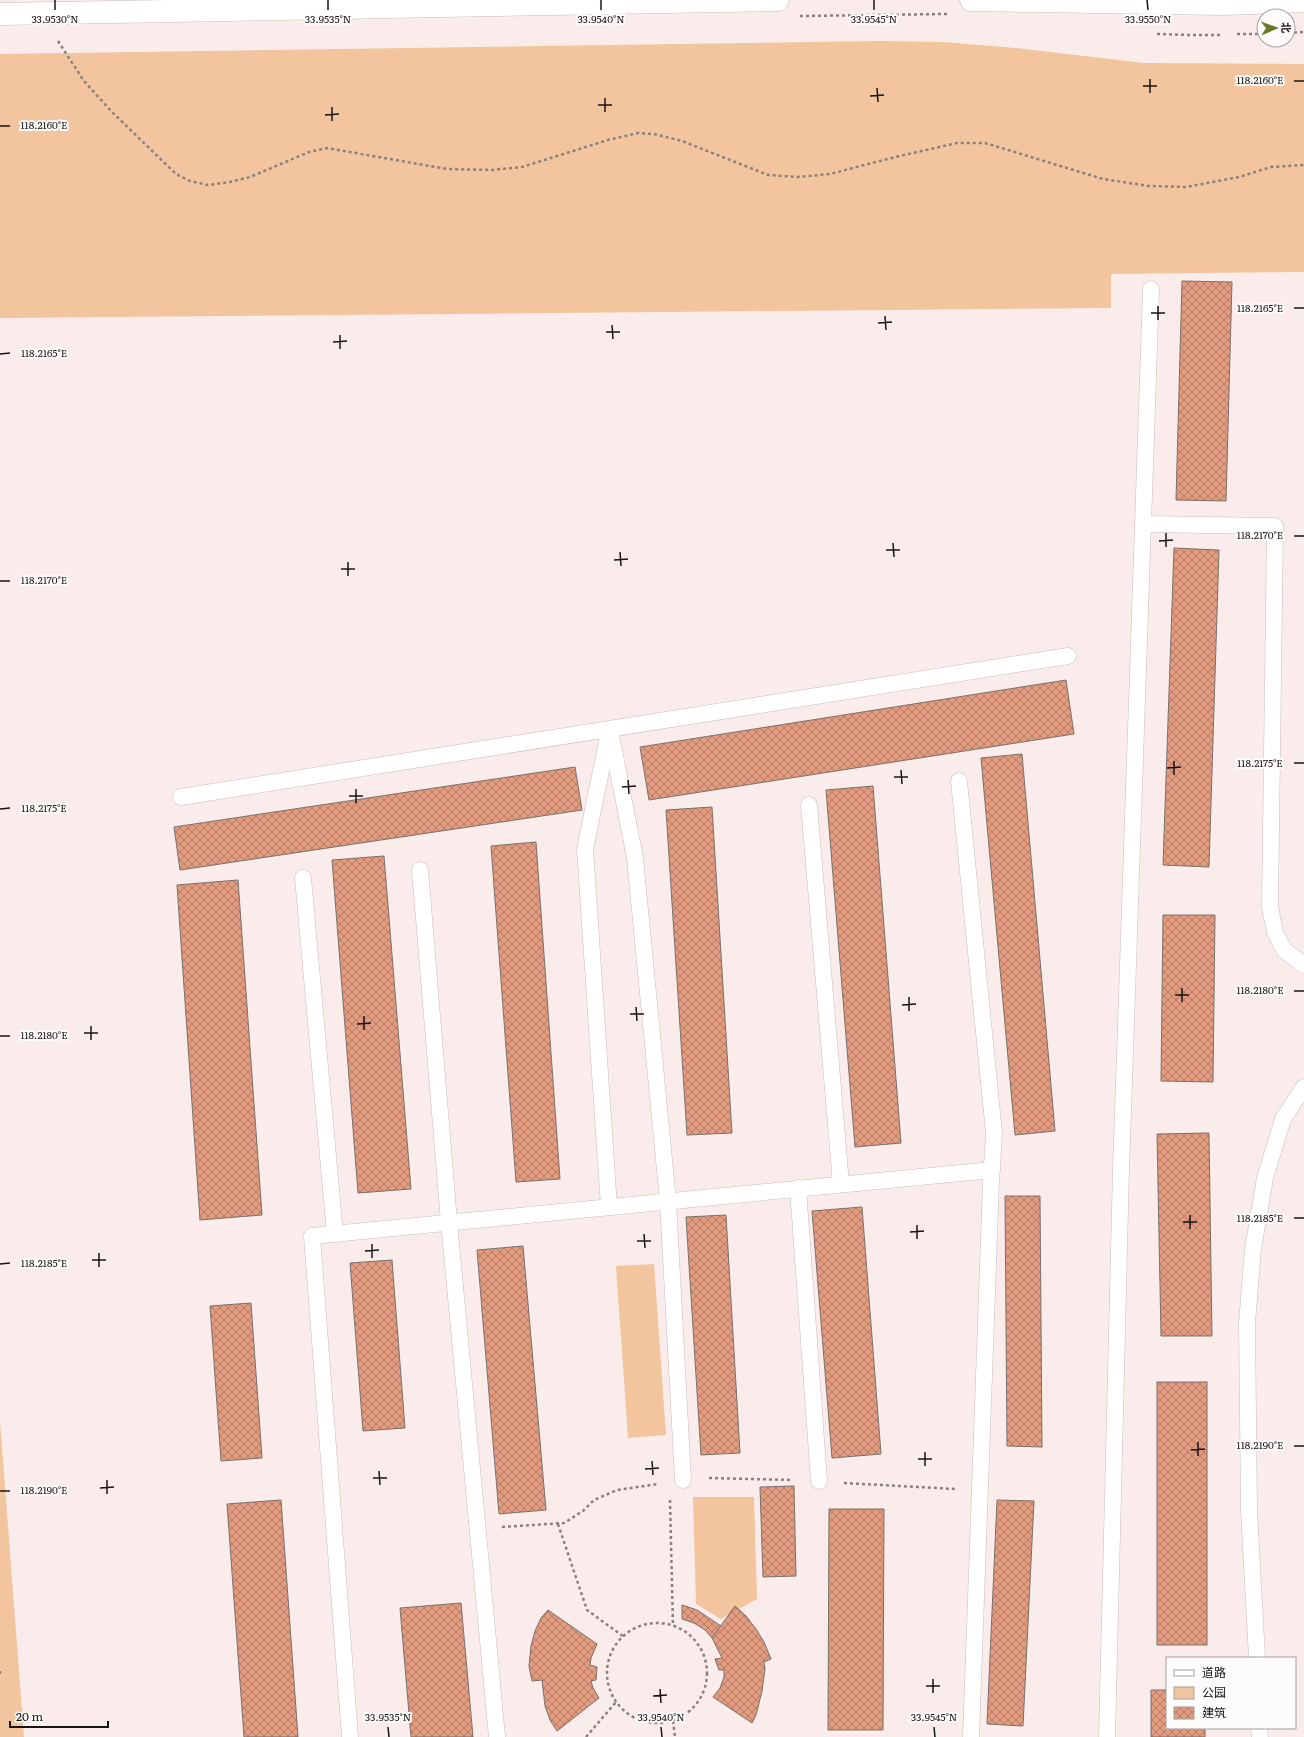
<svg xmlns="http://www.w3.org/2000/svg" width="1304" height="1737" font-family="Literata,'Noto Sans SC',serif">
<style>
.green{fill:#f2c59e}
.building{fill:url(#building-cross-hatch);stroke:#7a706c}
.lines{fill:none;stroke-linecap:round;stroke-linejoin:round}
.service-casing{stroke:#cabdbc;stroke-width:17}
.minor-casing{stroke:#cabdbc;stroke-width:23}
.path{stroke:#898180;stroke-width:2.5;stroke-dasharray:3 3;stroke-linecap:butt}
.service{stroke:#fff;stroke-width:16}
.minor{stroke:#fff;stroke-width:22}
.ticks{fill:none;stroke:#181414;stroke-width:1.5}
.ticks-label{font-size:10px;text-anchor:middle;fill:#181414;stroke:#fefcfb;stroke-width:4;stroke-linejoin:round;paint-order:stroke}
</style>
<defs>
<pattern id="building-cross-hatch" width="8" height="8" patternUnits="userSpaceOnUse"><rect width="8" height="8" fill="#e29b7e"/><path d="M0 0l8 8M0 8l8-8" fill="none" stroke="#b67d66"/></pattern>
</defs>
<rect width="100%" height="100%" fill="#f9ecea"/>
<!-- green -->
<g class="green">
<polygon points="879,41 943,42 1016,48 1144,63 1304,64 1304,272 1111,274 1111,308 0,318 0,54"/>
<polygon points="654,1264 666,1435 628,1438 616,1266"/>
<polygon points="0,1423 2,1447 24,1737 0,1737"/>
<polygon points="693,1497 754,1497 757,1599 721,1619 696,1604"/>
</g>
<!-- building -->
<g class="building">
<polygon points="1182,281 1232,282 1226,501 1176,500"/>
<polygon points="1174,548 1219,550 1209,867 1163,865"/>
<polygon points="1066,680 1074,734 649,800 640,747"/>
<polygon points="1022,754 1055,1131 1015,1135 981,758"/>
<polygon points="575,767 582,810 180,870 174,827"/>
<polygon points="873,786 901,1143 855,1147 826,790"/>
<polygon points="712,807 732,1133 687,1135 666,810"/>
<polygon points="536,842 560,1179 516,1182 491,846"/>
<polygon points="384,856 411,1189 358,1193 332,860"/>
<polygon points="238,880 262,1215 200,1220 177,885"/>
<polygon points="1163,915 1215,915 1213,1082 1161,1081"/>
<polygon points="1209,1133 1212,1336 1161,1336 1157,1134"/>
<polygon points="1005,1196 1040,1196 1042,1447 1007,1446"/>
<polygon points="862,1207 881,1454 832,1458 812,1211"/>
<polygon points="726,1215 740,1453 701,1455 686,1217"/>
<polygon points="523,1246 546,1510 499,1514 477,1250"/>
<polygon points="392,1260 405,1428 363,1431 350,1263"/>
<polygon points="251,1303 262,1458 221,1461 210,1306"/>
<rect x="1157" y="1382" width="50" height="263"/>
<polygon points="794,1486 796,1576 763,1577 760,1487"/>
<polygon points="281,1500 298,1737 244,1737 227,1504"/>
<polygon points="997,1500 1034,1501 1023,1726 987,1724"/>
<polygon points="829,1509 884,1509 883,1730 828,1730"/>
<polygon points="461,1603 473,1737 411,1737 400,1608"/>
<polygon points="682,1605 697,1610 721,1626 712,1638 705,1630 694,1623 682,1619"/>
<polygon points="735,1606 746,1616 756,1629 764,1642 771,1659 764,1662 765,1669 762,1691 756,1715 752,1723 713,1697 720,1688 724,1677 724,1670 719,1670 715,1659 722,1658 712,1638"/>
<polygon points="548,1610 597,1644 591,1658 590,1665 597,1667 596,1680 591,1681 593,1688 599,1698 557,1731 550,1720 545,1706 542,1680 532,1681 529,1666 531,1646 535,1631 541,1618"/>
<polygon points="1151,1690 1167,1690 1167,1728 1205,1728 1205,1737 1151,1737"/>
</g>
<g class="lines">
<!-- service casing -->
<g class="service-casing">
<g id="service">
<polyline points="1143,524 1275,526 1270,907 1275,932 1284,950 1304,965"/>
<polyline points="610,730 635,858 668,1201 683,1480"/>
<polyline points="608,737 585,849 609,1207"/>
<polyline points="959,781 994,1133 991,1182 971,1737"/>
<polyline points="181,797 1068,656"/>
<polyline points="809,805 841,1184"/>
<polyline points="420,870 449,1222 497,1737"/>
<polyline points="303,878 335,1234"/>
<polyline points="798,1188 819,1481"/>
<polyline points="1257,1658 1249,1510 1247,1323 1253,1249 1265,1178 1283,1119 1304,1087"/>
<polyline points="1259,1728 1260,1737"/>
<polyline points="350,1737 312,1236 992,1170"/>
<polyline points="1107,1737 1121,1170 1151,289"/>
</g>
</g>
<!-- minor casing -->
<g class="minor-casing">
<g id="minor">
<polyline points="971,0 1224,4 1304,1"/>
<polyline points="0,14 778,0"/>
</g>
</g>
<!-- path -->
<g class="path">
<polyline points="800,16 947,14"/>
<polyline points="1288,33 1304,32"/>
<polyline points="1157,34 1189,35 1222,35"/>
<polyline points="1237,34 1264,34"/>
<polyline points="58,41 84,81 111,111 176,174 190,181 208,185 230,182 250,177 309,152 327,148 447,169 491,170 522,167 608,140 638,133 654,134 682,141 768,175 797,177 830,174 895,157 957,143 985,143 1103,179 1149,186 1186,187 1239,177 1271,167 1304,165"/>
<polyline points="709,1478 793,1480"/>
<polyline points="844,1483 955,1489"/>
<polyline points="670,1500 673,1626"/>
<polyline points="558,1524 587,1610 624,1637"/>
<polyline points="502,1527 564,1523 583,1511 594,1500 617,1490 658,1484"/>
<circle cx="657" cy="1673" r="50"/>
<polyline points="0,1671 0,1677"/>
<polyline points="673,1721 675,1737"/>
<polyline points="586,1737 616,1702"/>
</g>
<!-- service -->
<use href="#service" class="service"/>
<!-- minor -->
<use href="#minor" class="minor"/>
</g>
<!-- ticks -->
<path class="ticks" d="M55,0V10M328,0V10M601,0V10M874,0V10M1147,0L1148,10M1150,79V93M1294,81H1304M1143,86H1157M877,88L878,102M870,96L884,95M605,98V112M598,105H612M332,107V121M325,115L339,114M0,126H10M1158,306V320M1294,308H1304M1151,313H1165M885,316L886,330M878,323L892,322M612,325L613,339M606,332H620M340,335V349M333,342L347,341M0,354L10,353M1166,533V547M1294,536H1304M1159,541L1173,540M893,543L894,557M886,550H900M620,552L621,566M614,560L628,559M348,562V576M341,569H355M0,581H10M1174,761V775M1294,763H1304M1167,768L1181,767M901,770L902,784M894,777H908M628,780L629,794M622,787L636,786M356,789V803M349,796H363M0,809L10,808M1182,988V1002M1294,991H1304M1175,995H1189M909,997V1011M902,1005L916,1004M636,1007L637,1021M630,1014H644M364,1016V1030M357,1024L371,1023M91,1026V1040M84,1033H98M0,1036H10M1190,1215V1229M1294,1218H1304M1183,1222H1197M917,1225V1239M910,1232L924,1231M644,1234L645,1248M637,1241H651M372,1244V1258M365,1251L379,1250M99,1253V1267M92,1260H106M0,1264L10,1263M1198,1442V1456M1294,1446H1304M1191,1450L1205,1449M925,1452V1466M918,1459H932M652,1461L653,1475M645,1469L659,1468M379,1471L380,1485M373,1478H387M107,1480V1494M100,1488L114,1487M0,1491H10M933,1679V1693M926,1686H940M660,1689L661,1703M653,1696L667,1695M388,1727L389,1737M661,1727L662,1737M934,1727L935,1737"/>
<g class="ticks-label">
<text x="55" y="23">33.9530°N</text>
<text x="328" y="23">33.9535°N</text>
<text x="601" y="23">33.9540°N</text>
<text x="874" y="23">33.9545°N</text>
<text x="1148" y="23">33.9550°N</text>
<text x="1260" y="84">118.2160°E</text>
<text x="44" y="129">118.2160°E</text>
<text x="1260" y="312">118.2165°E</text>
<text x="44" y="357">118.2165°E</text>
<text x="1260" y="539">118.2170°E</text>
<text x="44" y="584">118.2170°E</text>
<text x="1260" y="767">118.2175°E</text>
<text x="44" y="812">118.2175°E</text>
<text x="1260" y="994">118.2180°E</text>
<text x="44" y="1039">118.2180°E</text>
<text x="1260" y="1222">118.2185°E</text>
<text x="44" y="1267">118.2185°E</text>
<text x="1260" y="1449">118.2190°E</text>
<text x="44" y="1494">118.2190°E</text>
<text x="388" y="1721">33.9535°N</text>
<text x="661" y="1721">33.9540°N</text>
<text x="934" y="1721">33.9545°N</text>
</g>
<!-- legend -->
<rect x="1166" y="1657" width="130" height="72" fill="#fefcfb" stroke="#a29f9f"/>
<rect x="1174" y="1670" width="20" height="6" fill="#ffffff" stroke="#a29f9f"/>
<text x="1202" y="1677" font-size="12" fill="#181414">道路</text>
<rect x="1174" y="1687" width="20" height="12" fill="#f2c59e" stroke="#a29f9f"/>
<text x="1202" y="1697" font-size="12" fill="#181414">公园</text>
<rect x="1174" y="1707" width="20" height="12" fill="url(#building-cross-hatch)" stroke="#a29f9f"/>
<text x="1202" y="1717" font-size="12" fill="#181414">建筑</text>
<!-- north arrow -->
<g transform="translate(1276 28) rotate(88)"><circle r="19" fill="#fefcfb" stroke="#a29f9f"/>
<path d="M0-3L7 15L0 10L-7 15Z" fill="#6a7926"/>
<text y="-6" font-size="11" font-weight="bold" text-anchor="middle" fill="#181414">北</text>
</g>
<!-- scale -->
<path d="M10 1721v6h98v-6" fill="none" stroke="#181414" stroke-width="2"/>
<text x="16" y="1721" font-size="12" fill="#181414" stroke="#fefcfb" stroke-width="3" paint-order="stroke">20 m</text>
</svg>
